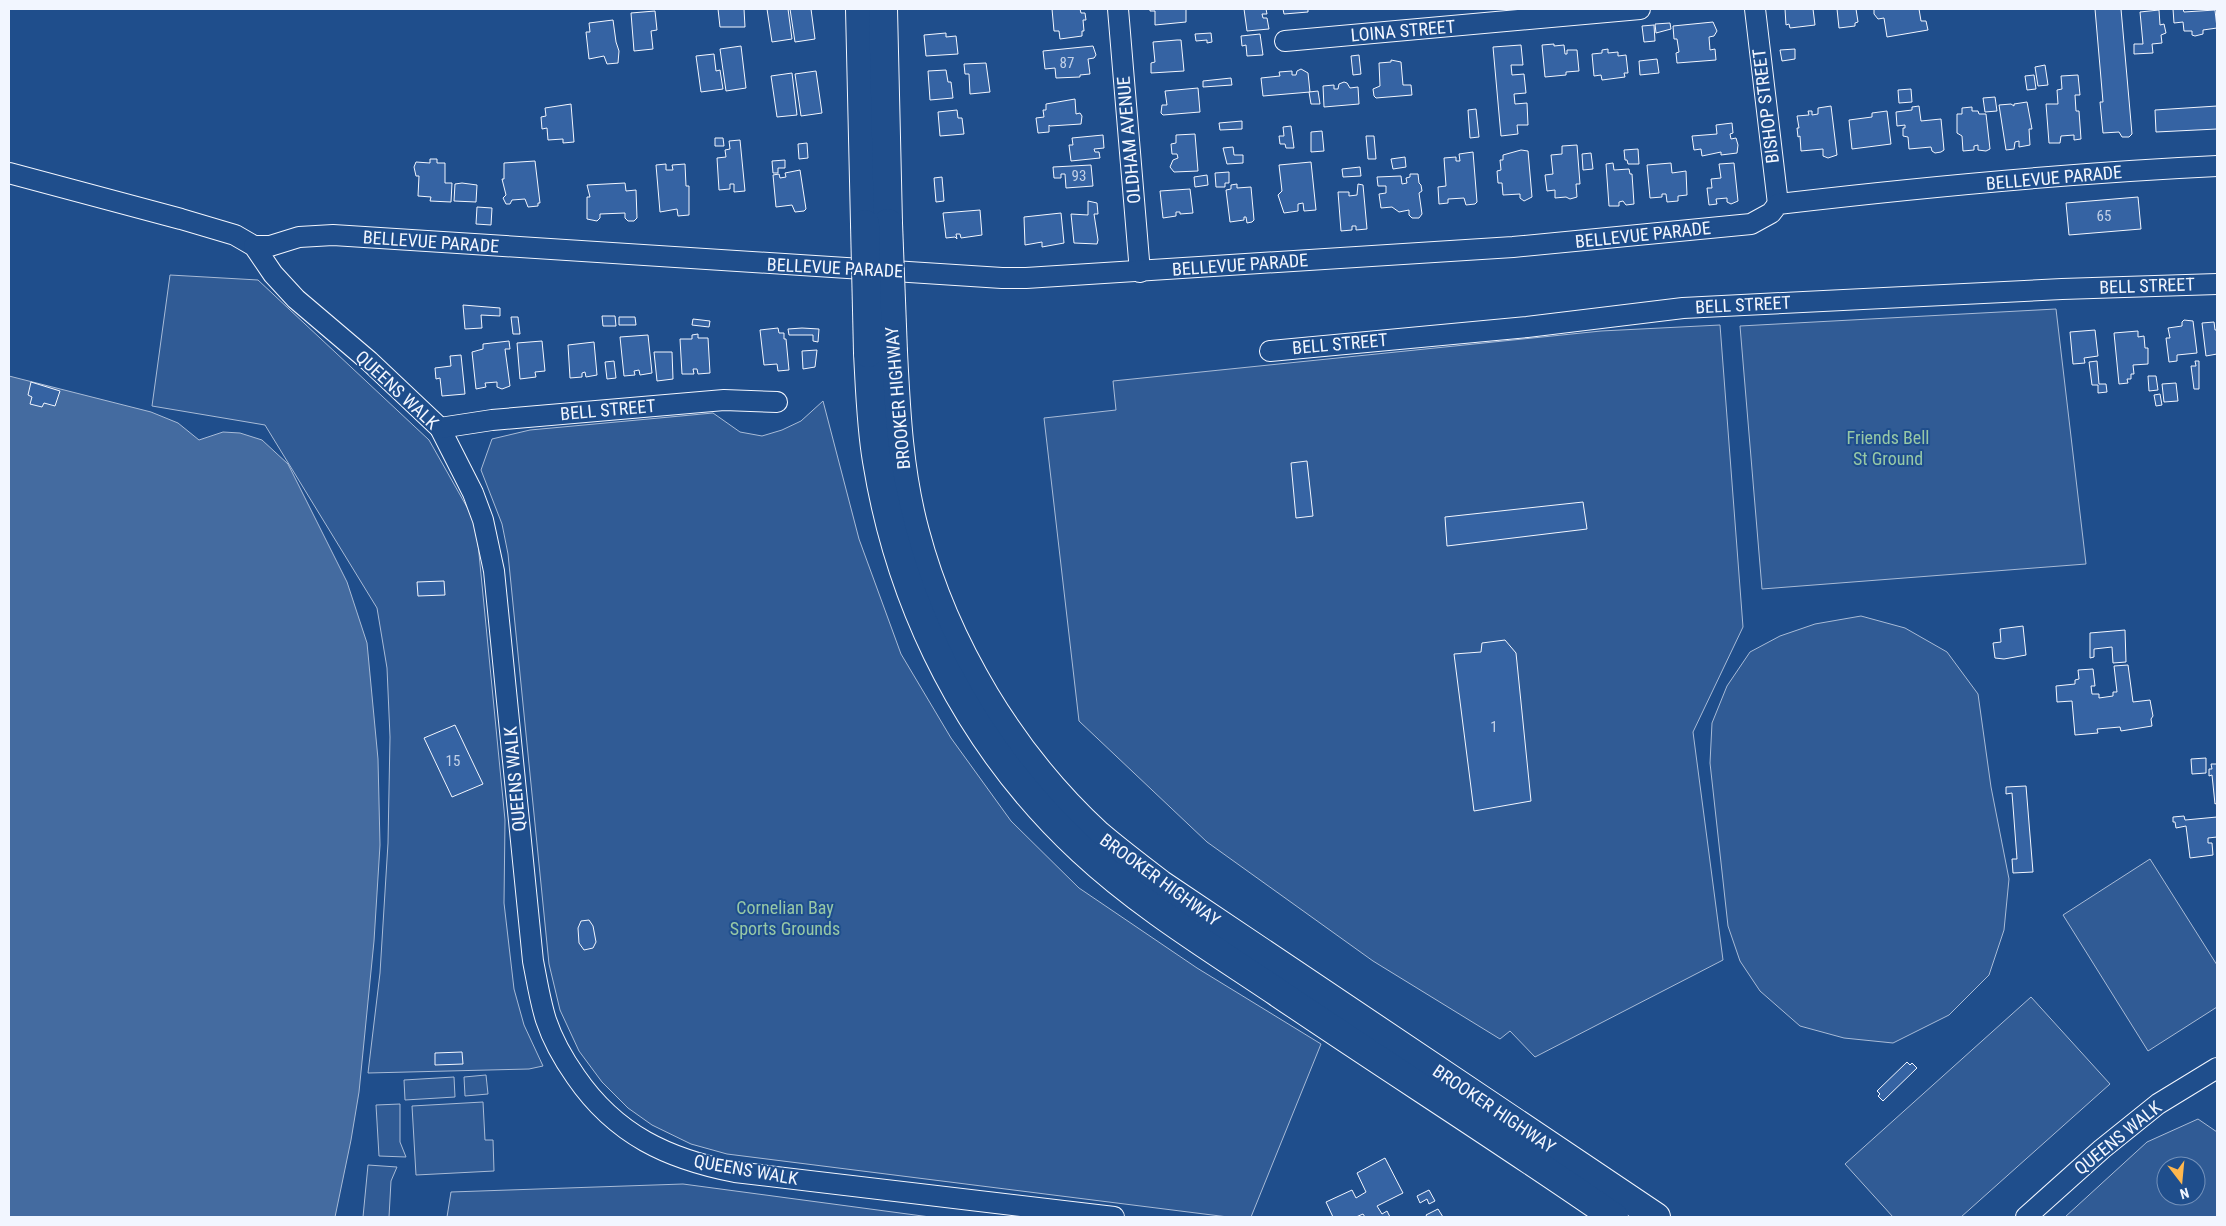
<svg xmlns="http://www.w3.org/2000/svg" width="2226" height="1226" font-family="'Roboto Condensed',sans-serif">
<style>
.built{fill:#305b95;stroke:#a8bbd7;fill-rule:evenodd}
.water{fill:#446ba0;stroke:#a8bbd7}
.building{fill:#3563a3;stroke:#f2f6ff}
.lines{fill:none;stroke-linecap:round;stroke-linejoin:round}
.minor-casing{stroke:#f2f6ff;stroke-width:22}
.highway-casing{stroke:#f2f6ff;stroke-width:30}
.minor{stroke:#1f4e8c;stroke-width:20}
.highway{stroke:#1f4e8c;stroke-width:28}
.highway-bridge-casing{stroke:#f2f6ff;stroke-width:30;stroke-linecap:butt}
.highway-bridge{stroke:#1f4e8c;stroke-width:28}
.labels{text-anchor:middle;stroke-width:4;stroke-linejoin:round;paint-order:stroke}
.number-label{font-size:15px;fill:#c3d1e8}
.street-label{font-size:18px;fill:#f2f6ff;stroke:#1f4e8c}
.park-label{font-size:18px;fill:#97c8a6;stroke:#1f4e8c}
</style>
<rect width="100%" height="100%" fill="#1f4e8c"/>
<!-- built -->
<g class="built">
<polygon points="170,275 258,280 429,440 476,523 505,820 504,903 514,989 524,1025 543,1066 529,1069 368,1073 380,973 388,843 390,737 387,668 377,608 265,425 152,406"/>
<polygon points="2056,309 2086,564 1762,589 1740,326"/>
<polygon points="1720,325 1743,627 1693,732 1723,960 1535,1057 1510,1031 1500,1039 1373,961 1207,842 1079,721 1044,418 1116,410 1113,381 1601,331"/>
<polygon points="823,401 859,539 901,654 951,738 1011,821 1079,888 1197,968 1321,1044 1251,1217 1228,1217 727,1154 691,1144 652,1125 628,1108 602,1082 579,1051 560,1010 549,964 508,554 502,524 481,470 492,439 530,430 713,413 740,432 762,436 782,430 801,421"/>
<polygon points="1861,616 1905,628 1947,652 1978,694 1991,787 2009,879 2004,930 1989,975 1949,1015 1893,1043 1844,1038 1800,1026 1760,991 1740,961 1728,926 1710,763 1712,723 1727,686 1750,652 1780,636 1815,624"/>
<polygon points="2150,859 2217,965 2217,1007 2148,1051 2063,915"/>
<polygon points="2031,997 2110,1084 1961,1217 1893,1217 1845,1164"/>
<polygon points="486,1075 488,1094 465,1096 464,1077"/>
<polygon points="454,1077 455,1097 405,1100 404,1080"/>
<polygon points="483,1102 485,1140 493,1140 494,1171 416,1175 412,1106"/>
<polygon points="400,1104 400,1142 406,1157 379,1156 376,1105"/>
<path d="M2198,1119L2217,1132V1217H2065L2147,1142ZM2166,1166H2196V1196H2166Z"/>
<polygon points="368,1165 397,1167 391,1181 389,1217 363,1217"/>
<polygon points="683,1184 930,1217 447,1217 451,1192"/>
</g>
<!-- water -->
<polygon class="water" points="9,376 151,412 178,423 199,440 223,432 240,433 262,440 288,464 347,582 367,643 378,759 380,845 374,941 359,1092 351,1140 335,1217 9,1217"/>
<!-- building -->
<g class="building">
<polygon points="718,9 744,9 745,27 720,27"/>
<polygon points="767,9 788,9 792,39 772,42"/>
<polygon points="790,9 811,9 815,39 795,42"/>
<polygon points="1052,9 1080,9 1081,13 1085,13 1086,20 1083,20 1084,31 1082,31 1082,36 1060,39 1059,31 1054,31"/>
<polygon points="1150,9 1186,9 1186,22 1155,25 1155,11 1150,11"/>
<polygon points="1244,9 1266,9 1267,14 1262,14 1263,18 1267,18 1269,29 1247,31"/>
<polygon points="1283,9 1308,9 1308,12 1284,14"/>
<polygon points="1785,9 1813,9 1815,25 1790,28 1789,24 1786,25"/>
<polygon points="1837,9 1856,9 1858,22 1855,23 1855,26 1839,28"/>
<polygon points="1874,9 1919,9 1921,21 1926,21 1928,30 1887,37 1884,18 1878,19 1874,14"/>
<polygon points="2095,9 2121,9 2132,134 2129,137 2122,137 2119,132 2103,133 2100,102 2103,102"/>
<polygon points="2173,9 2183,9 2184,12 2215,10 2217,28 2203,30 2203,34 2195,36 2192,35 2192,31 2184,31 2183,22 2174,23"/>
<polygon points="2159,10 2160,25 2164,24 2166,33 2161,35 2162,43 2152,44 2153,53 2134,54 2134,44 2143,44 2140,12"/>
<polygon points="655,11 657,30 651,31 653,49 634,51 631,13"/>
<polygon points="613,20 616,42 619,51 618,63 607,64 604,56 589,59 586,32 590,32 589,23"/>
<polygon points="1713,22 1717,31 1714,36 1709,37 1710,50 1715,49 1716,60 1677,63 1676,53 1679,52 1677,39 1674,39 1673,26"/>
<polygon points="1670,23 1671,29 1656,33 1655,24"/>
<polygon points="1654,25 1655,41 1644,42 1642,26"/>
<polygon points="946,33 946,37 956,36 958,54 926,56 924,35"/>
<polygon points="1211,33 1212,42 1207,43 1207,40 1196,41 1195,34"/>
<polygon points="1260,34 1263,55 1247,56 1246,45 1242,46 1241,36"/>
<polygon points="1177,40 1181,40 1184,71 1151,73 1151,63 1155,62 1153,42"/>
<polygon points="1554,44 1554,46 1564,45 1565,54 1567,54 1567,50 1577,50 1579,71 1566,72 1566,75 1545,77 1542,45"/>
<polygon points="1521,45 1523,65 1511,65 1512,75 1524,74 1526,93 1514,94 1515,104 1527,103 1528,125 1517,125 1518,134 1501,136 1493,47"/>
<polygon points="741,46 746,88 726,91 720,49"/>
<polygon points="1093,46 1096,55 1094,58 1088,59 1090,74 1080,75 1080,77 1056,78 1055,68 1045,69 1043,51"/>
<polygon points="1608,49 1608,53 1618,52 1618,56 1626,55 1628,73 1624,73 1625,77 1602,80 1601,75 1594,76 1592,54 1602,53 1602,50"/>
<polygon points="1795,49 1795,59 1782,61 1780,50"/>
<polygon points="714,54 716,71 720,70 723,89 701,92 696,56"/>
<polygon points="1359,55 1361,74 1353,75 1351,56"/>
<polygon points="1657,59 1659,73 1640,75 1639,61"/>
<polygon points="1391,60 1401,62 1403,85 1411,85 1412,95 1376,98 1374,96 1373,89 1380,86 1379,63 1391,62"/>
<polygon points="986,63 990,92 970,94 969,74 965,74 964,64"/>
<polygon points="2045,65 2048,85 2038,86 2035,67"/>
<polygon points="1301,69 1308,73 1310,92 1263,96 1261,78 1280,76 1279,72 1292,71 1292,75 1296,75 1297,71"/>
<polygon points="946,70 948,82 951,82 953,98 930,100 928,71"/>
<polygon points="816,71 822,113 801,116 795,74"/>
<polygon points="792,73 797,115 777,117 771,76"/>
<polygon points="2034,75 2036,89 2027,90 2025,76"/>
<polygon points="2078,75 2080,95 2075,95 2076,111 2079,111 2081,139 2074,140 2074,135 2061,136 2060,143 2049,143 2046,104 2058,104 2057,90 2062,89 2061,76"/>
<polygon points="1231,78 1232,85 1203,87 1203,81"/>
<polygon points="1344,82 1347,83 1350,88 1358,87 1359,104 1324,107 1323,86 1334,85 1334,89 1338,89 1339,84"/>
<polygon points="1198,88 1200,112 1163,115 1161,113 1162,105 1167,105 1165,91"/>
<polygon points="1911,89 1912,102 1899,103 1898,90"/>
<polygon points="1318,91 1320,104 1311,104 1309,92"/>
<polygon points="1995,97 1997,111 1985,112 1983,98"/>
<polygon points="1075,99 1076,114 1080,113 1082,116 1081,124 1050,126 1049,125 1049,132 1038,133 1036,118 1044,117 1043,110 1046,110 1046,104"/>
<polygon points="2027,102 2032,129 2029,129 2030,145 2019,147 2019,141 2015,142 2014,149 2006,150 1999,105 2011,104 2014,106 2014,104"/>
<polygon points="571,104 574,142 563,143 563,139 548,140 547,128 542,129 541,117 546,116 545,108"/>
<polygon points="1831,106 1837,155 1828,158 1823,156 1823,149 1801,151 1800,136 1798,137 1797,128 1799,128 1797,116 1809,115 1808,111 1812,111 1812,115 1818,114 1818,108"/>
<polygon points="1919,106 1921,121 1941,119 1944,150 1941,152 1935,153 1932,151 1931,147 1909,149 1908,137 1903,136 1903,128 1905,128 1905,125 1897,126 1896,112 1912,110 1912,107"/>
<polygon points="2217,106 2217,129 2156,132 2155,110"/>
<polygon points="1972,107 1972,111 1978,111 1979,114 1986,114 1990,149 1986,151 1978,150 1978,145 1974,146 1974,150 1963,151 1962,136 1957,133 1957,114 1962,114 1962,108"/>
<polygon points="1476,109 1479,137 1470,138 1468,110"/>
<polygon points="957,110 958,118 962,118 964,134 940,136 938,112"/>
<polygon points="1887,111 1891,144 1852,149 1849,120 1872,117 1872,113"/>
<polygon points="1242,121 1242,129 1220,130 1219,123"/>
<polygon points="1732,123 1733,133 1730,134 1731,139 1736,138 1738,145 1737,153 1721,155 1721,152 1702,156 1701,149 1694,150 1692,136 1717,134 1716,125"/>
<polygon points="1291,126 1294,148 1286,148 1285,144 1280,144 1279,136 1284,136 1283,127"/>
<polygon points="1322,131 1324,151 1311,152 1311,132"/>
<polygon points="1195,134 1198,171 1174,172 1170,167 1173,160 1178,158 1177,154 1172,154 1171,144 1176,143 1176,135"/>
<polygon points="1103,135 1104,148 1094,149 1095,152 1099,152 1100,158 1071,161 1069,145 1073,145 1072,138"/>
<polygon points="1366,136 1374,136 1376,159 1368,159"/>
<polygon points="715,138 723,138 724,146 715,146"/>
<polygon points="740,140 745,191 734,192 734,184 730,184 730,189 719,190 717,158 726,157 725,150 730,149 729,141"/>
<polygon points="807,143 808,158 799,159 798,144"/>
<polygon points="1577,145 1580,184 1576,184 1577,197 1570,199 1566,197 1555,198 1555,190 1547,191 1545,175 1553,174 1551,155 1562,154 1562,146"/>
<polygon points="1233,147 1234,155 1243,155 1243,163 1227,164 1223,148"/>
<polygon points="1638,149 1639,164 1628,164 1627,160 1625,160 1624,150"/>
<polygon points="1521,150 1528,151 1532,197 1524,201 1520,198 1520,194 1503,195 1502,183 1498,183 1497,171 1501,170 1500,160 1503,160 1503,155"/>
<polygon points="1473,152 1477,202 1475,204 1466,205 1464,198 1448,199 1448,203 1439,204 1438,187 1446,186 1444,158 1456,157 1456,161 1460,161 1459,154"/>
<polygon points="1591,153 1593,169 1583,170 1582,154"/>
<polygon points="1405,157 1406,167 1393,169 1391,159"/>
<polygon points="430,159 437,159 437,163 445,163 445,183 452,183 451,202 430,201 431,197 418,196 419,176 416,176 414,167 416,162 430,163"/>
<polygon points="785,160 785,168 778,168 778,173 773,173 772,161"/>
<polygon points="535,161 540,203 538,203 538,206 528,207 525,199 512,200 510,204 506,204 503,198 506,195 502,179 504,179 504,163"/>
<polygon points="1311,162 1316,210 1304,211 1303,203 1298,204 1298,211 1284,213 1278,195 1282,191 1279,165"/>
<polygon points="1613,163 1614,170 1629,169 1630,174 1632,174 1634,204 1626,205 1623,201 1619,202 1619,206 1609,206 1606,164"/>
<polygon points="1671,163 1672,173 1686,171 1687,195 1678,196 1678,201 1667,202 1666,194 1662,194 1662,197 1650,198 1647,165"/>
<polygon points="1734,163 1738,201 1731,204 1727,202 1727,198 1716,199 1717,204 1709,205 1707,188 1712,188 1711,179 1721,178 1719,164"/>
<polygon points="666,164 666,170 673,170 672,165 685,164 686,186 689,186 689,215 678,216 677,209 660,212 656,165"/>
<polygon points="1091,165 1093,186 1066,188 1065,174 1061,174 1061,178 1054,178 1053,167"/>
<polygon points="1360,167 1361,176 1343,177 1342,169"/>
<polygon points="800,170 806,209 804,211 795,212 792,205 776,207 773,175 779,174 780,178 786,177 785,173"/>
<polygon points="1229,172 1229,183 1225,183 1225,187 1216,187 1215,173"/>
<polygon points="1410,174 1418,174 1419,183 1421,185 1422,191 1419,193 1422,214 1419,218 1412,218 1409,215 1409,210 1399,212 1392,207 1381,208 1379,194 1386,193 1386,186 1378,186 1377,177 1401,176 1402,184 1407,183 1406,178 1410,177"/>
<polygon points="1207,175 1208,185 1195,187 1194,177"/>
<polygon points="942,177 944,201 936,202 934,178"/>
<polygon points="462,183 477,185 476,202 454,201 455,184"/>
<polygon points="625,183 626,191 636,190 637,218 634,221 628,221 625,218 625,213 600,214 600,218 597,221 587,219 587,197 590,197 587,185"/>
<polygon points="1237,184 1237,188 1251,187 1254,220 1252,222 1247,223 1246,217 1244,217 1244,220 1230,222 1226,190 1231,189 1231,185"/>
<polygon points="1358,184 1363,185 1367,229 1356,230 1356,226 1352,226 1352,230 1341,231 1338,192 1349,192 1349,196 1357,195"/>
<polygon points="1190,189 1193,213 1180,214 1180,212 1176,212 1176,216 1163,218 1160,191"/>
<polygon points="2138,197 2141,229 2069,235 2066,203"/>
<polygon points="1088,201 1097,203 1098,214 1094,214 1098,240 1097,244 1074,243 1071,214 1088,215"/>
<polygon points="477,207 492,208 491,225 476,224"/>
<polygon points="980,210 982,235 961,238 960,234 956,234 957,239 955,237 946,238 943,213"/>
<polygon points="1061,213 1064,243 1042,247 1042,242 1025,245 1024,217"/>
<polygon points="463,305 500,308 500,316 481,315 482,328 465,329"/>
<polygon points="602,316 615,316 616,326 603,326"/>
<polygon points="511,317 518,317 520,334 513,334"/>
<polygon points="619,317 635,317 636,325 619,325"/>
<polygon points="693,319 710,321 709,327 692,325"/>
<polygon points="2184,320 2193,321 2197,353 2177,355 2177,361 2169,362 2166,338 2170,338 2168,328 2182,326 2182,322"/>
<polygon points="2214,322 2215,330 2217,330 2217,354 2206,356 2202,323"/>
<polygon points="778,328 779,333 784,333 784,339 786,339 789,370 778,371 777,364 764,365 760,330"/>
<polygon points="802,328 819,329 818,342 813,341 813,335 789,335 788,329"/>
<polygon points="2095,330 2098,356 2084,358 2085,363 2073,364 2070,332"/>
<polygon points="2138,331 2138,337 2144,336 2145,348 2148,348 2148,364 2133,365 2134,374 2131,374 2131,379 2127,379 2128,383 2119,384 2114,333"/>
<polygon points="698,334 698,338 708,338 710,373 698,374 697,369 693,369 694,374 682,374 680,339 692,339 692,335"/>
<polygon points="648,335 652,373 640,375 639,370 634,371 635,375 624,376 620,337"/>
<polygon points="509,341 510,349 505,349 510,386 502,389 497,387 497,382 485,383 486,387 476,389 472,352 483,349 483,344"/>
<polygon points="542,341 545,371 535,372 536,377 520,379 517,343"/>
<polygon points="594,342 597,375 586,377 585,372 582,373 582,377 570,378 568,345"/>
<polygon points="817,350 815,367 803,369 802,351"/>
<polygon points="654,352 672,352 673,379 657,381"/>
<polygon points="461,355 465,394 442,396 440,378 436,379 435,368 451,366 450,356"/>
<polygon points="614,361 616,378 607,379 605,362"/>
<polygon points="2097,361 2099,384 2106,384 2107,392 2098,393 2098,385 2092,385 2089,362"/>
<polygon points="2195,361 2199,361 2199,389 2194,389 2191,366 2196,366"/>
<polygon points="2148,376 2156,376 2158,390 2149,391"/>
<polygon points="31,382 60,391 55,406 44,403 42,407 30,404 32,397 28,395"/>
<polygon points="2176,383 2178,401 2164,402 2162,384"/>
<polygon points="2160,394 2162,405 2156,406 2154,395"/>
<polygon points="1307,461 1313,516 1296,518 1291,463"/>
<polygon points="1583,502 1587,529 1447,546 1445,517"/>
<polygon points="444,581 445,595 418,596 417,582"/>
<polygon points="2023,626 2026,655 2004,659 1995,658 1993,643 2001,642 2000,629"/>
<polygon points="2125,630 2126,662 2113,663 2112,647 2094,649 2094,657 2090,658 2090,633"/>
<polygon points="1505,640 1516,653 1531,801 1474,811 1454,654 1481,652 1482,643"/>
<polygon points="2128,665 2133,702 2150,700 2153,716 2151,719 2152,726 2121,731 2120,727 2097,729 2098,733 2075,735 2072,701 2057,702 2056,686 2075,684 2075,680 2079,679 2078,670 2093,669 2095,686 2091,686 2092,694 2099,694 2099,698 2113,696 2113,692 2117,692 2114,666"/>
<polygon points="455,725 483,784 452,797 424,738"/>
<polygon points="2206,758 2206,773 2192,774 2191,759"/>
<polygon points="2211,764 2217,764 2217,803 2215,804 2212,775 2209,776 2209,769 2212,769"/>
<polygon points="2026,786 2033,872 2013,873 2012,859 2017,859 2012,793 2006,794 2006,787"/>
<polygon points="2184,816 2185,820 2217,817 2217,837 2208,838 2208,843 2212,843 2213,855 2190,858 2186,826 2176,828 2175,822 2173,822 2173,817"/>
<polygon points="589,920 593,926 596,942 593,948 584,950 579,943 578,928 581,921"/>
<polygon points="462,1052 463,1064 435,1065 435,1053"/>
<polygon points="1907,1062 1910,1065 1912,1063 1917,1068 1883,1101 1878,1096 1880,1094 1877,1091"/>
<polygon points="1385,1158 1403,1193 1377,1206 1382,1214 1387,1211 1390,1217 1365,1217 1363,1214 1356,1217 1333,1217 1326,1202 1352,1190 1356,1198 1366,1192 1357,1173"/>
<polygon points="1429,1190 1435,1201 1429,1204 1427,1199 1420,1203 1417,1196"/>
<polygon points="1438,1209 1443,1217 1427,1217 1426,1215"/>
</g>
<g class="lines">
<!-- minor casing -->
<g class="minor-casing">
<g id="minor">
<polyline points="1118,9 1140,272"/>
<polyline points="1755,9 1778,204"/>
<polyline points="1285,41 1640,9"/>
<path d="M9,173L181,219L235,235L254,246L273,274L296,299L369,361L440,428L473,493L483,520L494,571L533,961C537,981 540,1001 546,1020C553,1041 564,1060 576,1077C616,1135 668,1159 735,1172L1114,1217"/>
<path d="M254,246H270L299,237L333,235L1002,278H1026L1513,247L1751,224L1771,213L1778,204C1924,187 2070,173 2217,166"/>
<polyline points="1270,351 1527,327 1683,308 2062,289 2217,284"/>
<polyline points="440,428 492,420 724,400 777,402"/>
<polyline points="2026,1217 2102,1149 2158,1104 2217,1068"/>
</g>
</g>
<!-- highway casing -->
<g class="highway-casing">
<g id="highway">
<polyline points="860,9 865,224"/>
<polyline points="883,9 888,223"/>
<path d="M893,352C896,413 899,473 915,532C945,645 1011,755 1098,835C1118,852 1139,868 1160,884L1656,1217"/>
<path d="M868,353C870,389 871,426 877,461C901,609 971,747 1082,850C1141,905 1210,947 1277,992C1389,1068 1503,1140 1614,1217"/>
</g>
</g>
<!-- minor -->
<use href="#minor" class="minor"/>
<!-- highway -->
<use href="#highway" class="highway"/>
<!-- highway-bridge casing -->
<g class="highway-bridge-casing">
<g id="highway-bridge">
<polyline points="888,223 893,352"/>
<polyline points="865,224 868,353"/>
</g>
</g>
<!-- highway-bridge -->
<use href="#highway-bridge" class="highway-bridge"/>
</g>
<g class="labels">
<!-- number labels -->
<g class="number-label">
<text x="1067" y="68">87</text>
<text x="1079" y="181">93</text>
<text x="2104" y="221">65</text>
<text x="1494" y="732">1</text>
<text x="453" y="766">15</text>
</g>
<!-- street labels -->
<g class="street-label">
<text transform="translate(1403 31) rotate(-5)" y="6">LOINA STREET</text>
<text transform="translate(1766 106) rotate(-97)" y="6">BISHOP STREET</text>
<text transform="translate(1129 140) rotate(-95)" y="6">OLDHAM AVENUE</text>
<text transform="translate(2054 178) rotate(-5)" y="6">BELLEVUE PARADE</text>
<text transform="translate(1643 235) rotate(-6)" y="6">BELLEVUE PARADE</text>
<text transform="translate(431 242) rotate(4)" y="6">BELLEVUE PARADE</text>
<text transform="translate(1240 265) rotate(-4)" y="6">BELLEVUE PARADE</text>
<text transform="translate(835 268) rotate(3)" y="6">BELLEVUE PARADE</text>
<text transform="translate(2147 286) rotate(-2)" y="6">BELL STREET</text>
<text transform="translate(1743 305) rotate(-3)" y="6">BELL STREET</text>
<text transform="translate(1340 344) rotate(-5)" y="6">BELL STREET</text>
<text transform="translate(397 390) rotate(43)" y="6">QUEENS WALK</text>
<text transform="translate(898 398) rotate(-95)" y="6">BROOKER HIGHWAY</text>
<text transform="translate(608 410) rotate(-5)" y="6">BELL STREET</text>
<text transform="translate(515 779) rotate(-95)" y="6">QUEENS WALK</text>
<text transform="translate(1160 880) rotate(36)" y="6">BROOKER HIGHWAY</text>
<text transform="translate(1494 1109) rotate(34)" y="6">BROOKER HIGHWAY</text>
<text transform="translate(2118 1138) rotate(-39)" y="6">QUEENS WALK</text>
<text transform="translate(746 1170) rotate(10)" y="6">QUEENS WALK</text>
</g>
<!-- park labels -->
<g class="park-label">
<text x="1888" y="444">Friends Bell<tspan x="1888" dy="21">St Ground</tspan></text>
<text x="785" y="914">Cornelian Bay<tspan x="785" dy="21">Sports Grounds</tspan></text>
</g>
</g>
<!-- border -->
<rect width="2226" height="1226" fill="none" stroke="#f2f6ff" stroke-width="20"/>
<!-- north arrow -->
<g transform="translate(2181 1181) rotate(164)"><circle r="24" fill="#1f4e8c" stroke="#7391ba"/>
<path d="M0-4L9 19L0 12L-9 19Z" fill="#ffb74d"/>
<text y="-8" font-size="14" font-weight="bold" text-anchor="middle" fill="#f2f6ff">N</text>
</g>
</svg>
